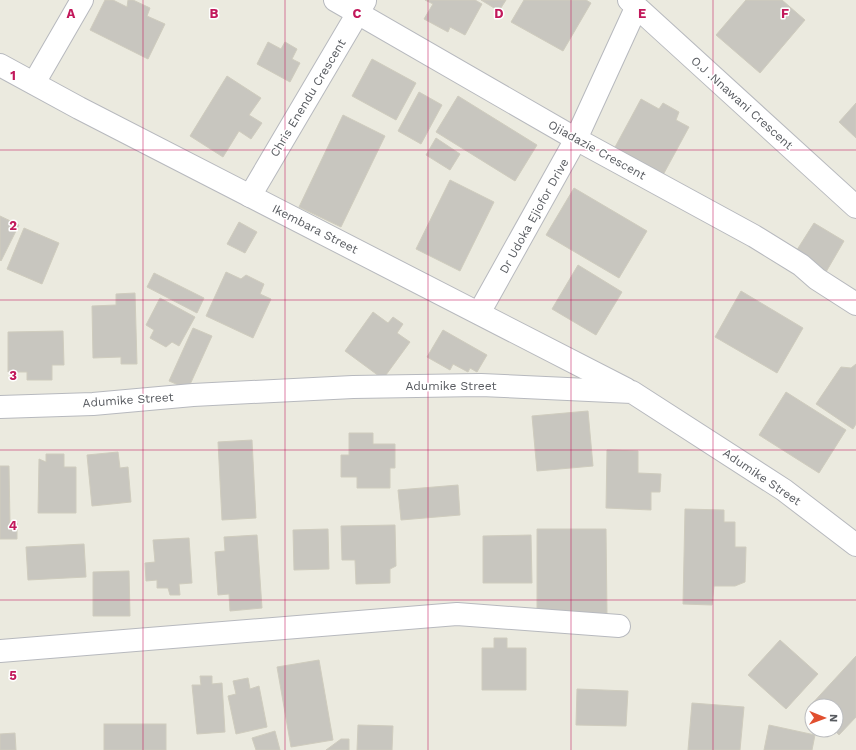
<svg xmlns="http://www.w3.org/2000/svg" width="856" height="750" font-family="'Work Sans',sans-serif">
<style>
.building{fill:#c8c6bf;stroke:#cfccbe}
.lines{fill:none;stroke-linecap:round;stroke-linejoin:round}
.minor-casing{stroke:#b7b9be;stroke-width:24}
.minor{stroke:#fff;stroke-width:22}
.grid{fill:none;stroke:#c2185b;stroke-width:1;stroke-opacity:0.55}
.labels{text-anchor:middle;stroke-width:3;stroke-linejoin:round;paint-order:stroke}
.street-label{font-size:12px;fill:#585b60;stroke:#fff}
.grid-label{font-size:13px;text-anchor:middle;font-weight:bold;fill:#c2185b;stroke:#fff;stroke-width:3;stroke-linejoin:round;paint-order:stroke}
</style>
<rect width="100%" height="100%" fill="#ebeadf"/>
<!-- building -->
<g class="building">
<polygon points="105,0 113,0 127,7 128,0 133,0 150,8 147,16 165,24 148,59 90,30"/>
<polygon points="425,0 475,0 482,4 465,35 450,27 448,32 424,19 433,4"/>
<polygon points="481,0 506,0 499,11"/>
<polygon points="524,0 586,0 591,3 563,51 511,22"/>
<polygon points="746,0 782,0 805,20 760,73 716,35"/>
<polygon points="268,42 281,49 285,42 297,49 292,59 300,63 290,82 257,64"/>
<polygon points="372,59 416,83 396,120 352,96"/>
<polygon points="227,76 261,98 249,115 262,123 251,139 239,131 223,157 190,136"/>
<polygon points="419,92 442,105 421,144 398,131"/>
<polygon points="458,96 537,145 515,181 436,132"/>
<polygon points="641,99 659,109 663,103 679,112 676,120 689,127 663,175 614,149"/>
<polygon points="856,103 856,138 839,122"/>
<polygon points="343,115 385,136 341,227 299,207"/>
<polygon points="436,138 460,154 450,170 426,155"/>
<polygon points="450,180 494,202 460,271 416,249"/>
<polygon points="574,188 647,231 619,278 546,235"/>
<polygon points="0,216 19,225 1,261 0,260"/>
<polygon points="239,222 257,232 245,253 227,244"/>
<polygon points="814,223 844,241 826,272 795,253"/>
<polygon points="24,228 59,243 42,284 7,269"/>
<polygon points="578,265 622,292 596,335 552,309"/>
<polygon points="226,272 241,279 246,275 264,284 260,294 271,299 253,338 206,316"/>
<polygon points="154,273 204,298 197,313 147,287"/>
<polygon points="741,291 803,328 777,373 715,337"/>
<polygon points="135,293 137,364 121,364 121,357 93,358 92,306 116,305 116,294"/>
<polygon points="160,298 195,317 179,346 172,342 166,347 150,338 154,330 146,325"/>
<polygon points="373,312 388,323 393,317 403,324 397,333 410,342 383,379 345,351"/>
<polygon points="193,328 212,336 188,389 169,381"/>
<polygon points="443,330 487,355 477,372 470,368 468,372 453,364 450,370 427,357"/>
<polygon points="63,331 64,365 52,365 52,380 27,380 27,372 8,372 8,332"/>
<polygon points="856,364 856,424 853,429 816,404 841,367 851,368"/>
<polygon points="786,392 846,430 819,473 759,435"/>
<polygon points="588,411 593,466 537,471 532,416"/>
<polygon points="349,433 373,433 373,444 395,444 395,468 390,468 390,488 357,488 357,477 341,477 341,455 349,455"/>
<polygon points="252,440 256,518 222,520 218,442"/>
<polygon points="607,450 638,451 638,473 661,474 660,492 651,492 651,510 606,508"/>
<polygon points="118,452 120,468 128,467 131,502 92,506 87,455"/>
<polygon points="46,454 64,454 64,467 76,467 76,513 38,513 39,459 46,462"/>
<polygon points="0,466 9,466 10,523 17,523 17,539 0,539"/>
<polygon points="458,485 460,515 401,520 398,490"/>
<polygon points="685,509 724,510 724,522 735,522 735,547 746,547 745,582 735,586 714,586 712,605 683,604"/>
<polygon points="395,525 396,566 390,569 390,583 356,584 355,560 342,560 341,526"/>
<polygon points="328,529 329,569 294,570 293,530"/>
<polygon points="537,529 606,529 607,616 537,617"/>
<polygon points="257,535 262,608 230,611 229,594 218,595 215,552 225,551 224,537"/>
<polygon points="531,535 532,583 483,583 483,536"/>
<polygon points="189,538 192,583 179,584 180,595 170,595 168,588 157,588 157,580 146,581 145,563 155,562 153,540"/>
<polygon points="84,544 86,577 28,580 26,547"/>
<polygon points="129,571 130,616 93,616 93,572"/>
<polygon points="494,638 507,638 507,648 526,648 526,690 482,690 482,648 494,648"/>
<polygon points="780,640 818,674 786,709 748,675"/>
<polygon points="856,656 856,717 839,735 834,730 836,730 836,706 812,706 812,710 809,707"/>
<polygon points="319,660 333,740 291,747 277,667"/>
<polygon points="200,676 212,676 212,684 222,683 225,732 197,734 192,685 201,685"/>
<polygon points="248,678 250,689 259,686 267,727 236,734 228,696 236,694 233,681"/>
<polygon points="577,689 628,691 626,726 576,725"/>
<polygon points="692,703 744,707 740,750 688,750"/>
<rect x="104" y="724" width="62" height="26"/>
<polygon points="358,725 393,726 392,750 357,750"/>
<polygon points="769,725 815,735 812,750 764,750"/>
<polygon points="275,731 280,750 256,750 252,738"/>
<polygon points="15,733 16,750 0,750 0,734"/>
<polygon points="341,739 349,739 349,750 326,750"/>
</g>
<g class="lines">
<!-- minor casing -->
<g class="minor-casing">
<g id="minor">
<polyline points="335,0 576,139 754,236 801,265 817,279 856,304"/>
<polyline points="629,0 856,207"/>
<polyline points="0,65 79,108 626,389"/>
<polyline points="34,83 82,0"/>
<polyline points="250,196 365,1"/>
<polyline points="479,313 576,139 636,8"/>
<polyline points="0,407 93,404 193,395 353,387 481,385 632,392 784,490 856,545"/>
<polyline points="0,651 457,614 619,626"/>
</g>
</g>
<!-- minor -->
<use href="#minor" class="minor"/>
</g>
<!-- grid -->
<path class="grid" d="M143,0V750M285,0V750M428,0V750M571,0V750M713,0V750M0,150H856M0,300H856M0,450H856M0,600H856"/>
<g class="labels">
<!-- street labels -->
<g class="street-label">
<text transform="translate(308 98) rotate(-59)" y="4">Chris Enendu Crescent</text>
<text transform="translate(742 103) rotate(42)" y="4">O.J .Nnawani Crescent</text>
<text transform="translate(597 150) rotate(29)" y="4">Ojiadazie Crescent</text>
<text transform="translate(534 216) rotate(-61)" y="4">Dr Udoka Ejiofor Drive</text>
<text transform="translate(315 229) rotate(27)" y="4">Ikembara Street</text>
<text x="451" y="390">Adumike Street</text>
<text transform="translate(128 400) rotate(-4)" y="4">Adumike Street</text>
<text transform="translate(762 477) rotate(34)" y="4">Adumike Street</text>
</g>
</g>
<g class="grid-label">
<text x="71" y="18">A</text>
<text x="214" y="18">B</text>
<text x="357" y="18">C</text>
<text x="499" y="18">D</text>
<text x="642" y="18">E</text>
<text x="785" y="18">F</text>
<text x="13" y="80">1</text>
<text x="13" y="230">2</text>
<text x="13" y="380">3</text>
<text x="13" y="530">4</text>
<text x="13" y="680">5</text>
</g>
<!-- north arrow -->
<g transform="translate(824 718) rotate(91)"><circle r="19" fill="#ffffff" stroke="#bcbdbf"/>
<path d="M0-3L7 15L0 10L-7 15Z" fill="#e14f2f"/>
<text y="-6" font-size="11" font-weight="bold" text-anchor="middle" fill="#585b60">N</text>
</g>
</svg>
